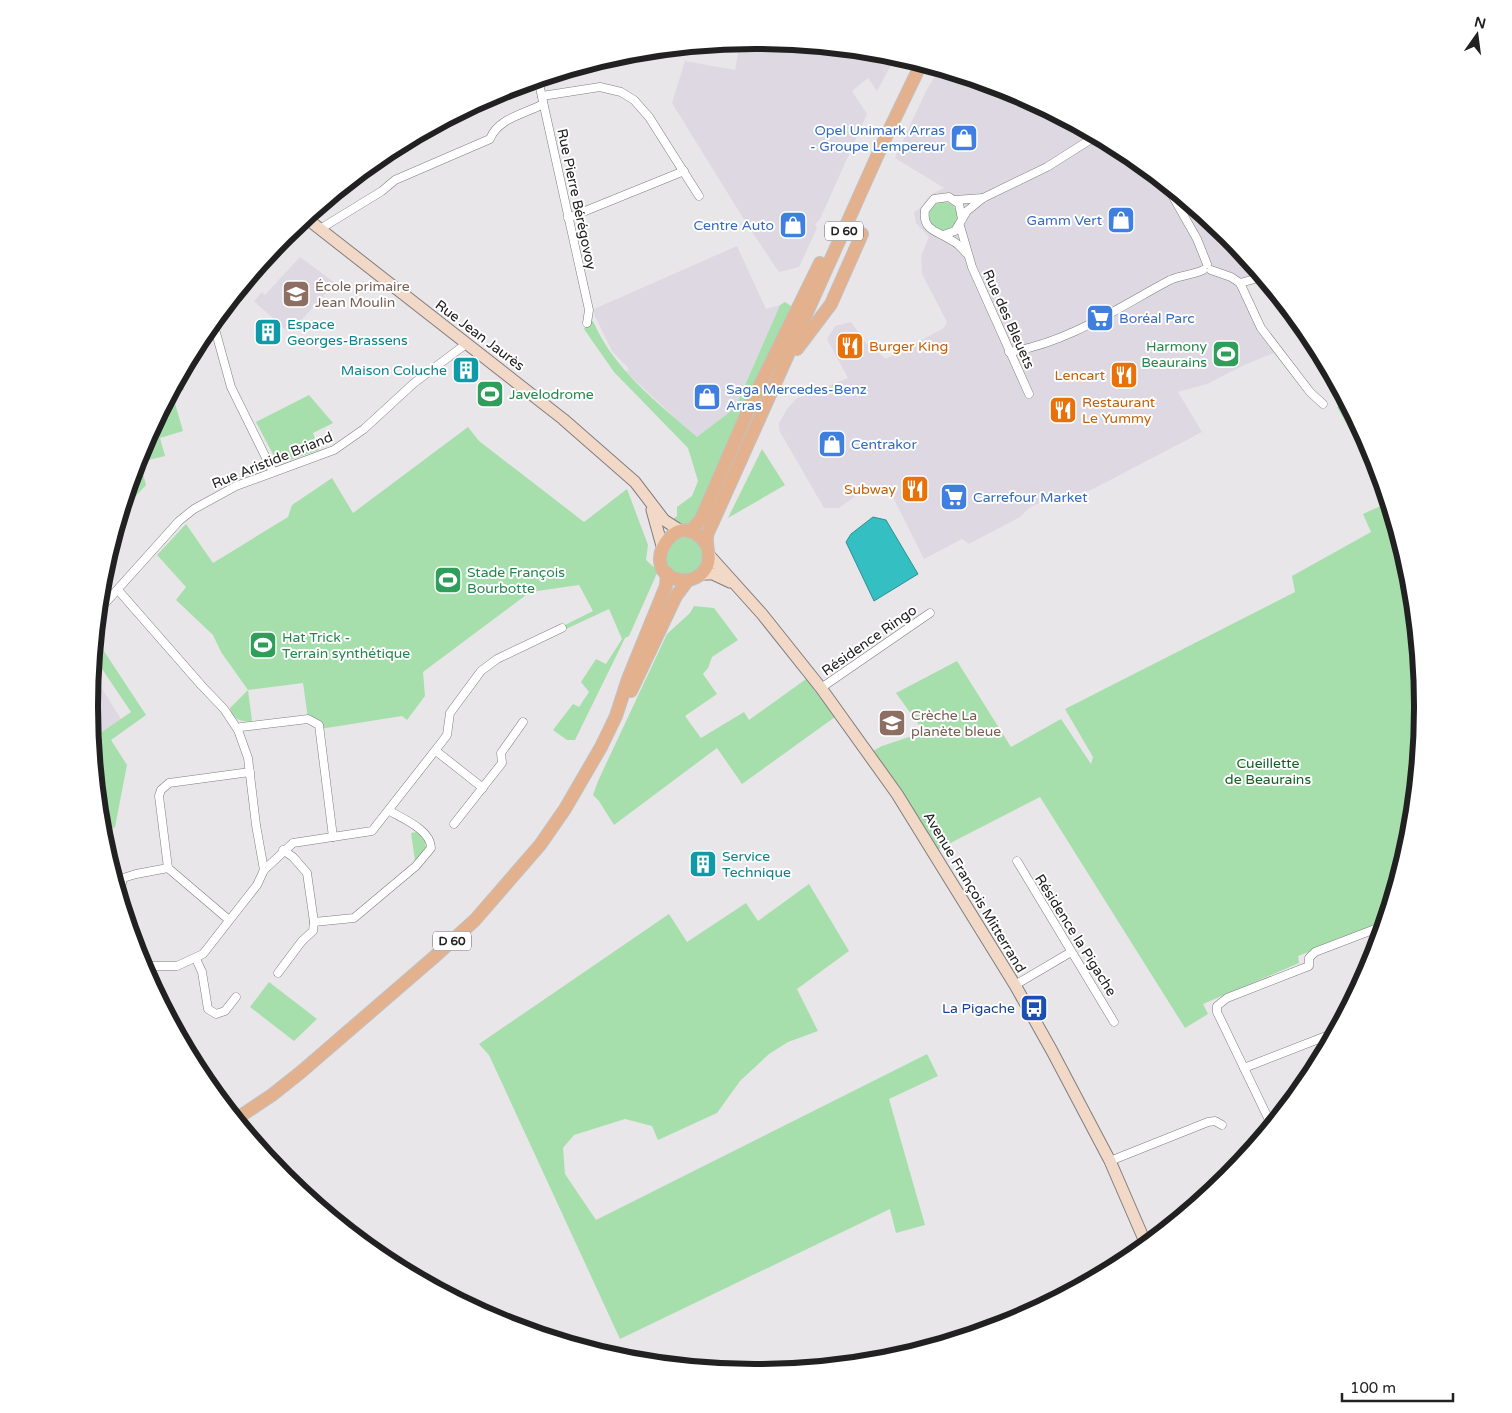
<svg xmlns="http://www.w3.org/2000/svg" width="1512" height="1413" font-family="'Varela Round',sans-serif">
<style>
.built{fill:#ded8e2}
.green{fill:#a6dfac}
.water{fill:#34bfc2;stroke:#2f9092}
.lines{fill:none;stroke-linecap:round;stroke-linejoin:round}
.minor-casing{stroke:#807e81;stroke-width:9}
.secondary-casing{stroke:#807e81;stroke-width:13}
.primary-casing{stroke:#c1c1c1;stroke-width:14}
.minor{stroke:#fff;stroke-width:8}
.secondary{stroke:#f2d8c6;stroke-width:11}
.primary{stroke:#e4b18e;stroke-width:12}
.labels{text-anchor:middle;stroke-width:4;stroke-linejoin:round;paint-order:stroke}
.shield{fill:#fff;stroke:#646464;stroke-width:1}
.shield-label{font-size:12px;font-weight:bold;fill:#222122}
.shop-label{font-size:14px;fill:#366cbe;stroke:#fff;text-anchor:start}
.street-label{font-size:14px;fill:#222122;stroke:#fff}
.education-label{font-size:14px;fill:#785e54;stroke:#fff;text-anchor:start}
.culture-label{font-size:14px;fill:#0d838f;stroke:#fff;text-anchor:start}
.food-label{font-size:14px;fill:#c56008;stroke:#fff;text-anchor:start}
.leisure-label{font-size:14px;fill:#27864d;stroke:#fff;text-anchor:start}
.park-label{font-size:14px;fill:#146128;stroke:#fff}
.transit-label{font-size:14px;fill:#164399;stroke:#fff;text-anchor:end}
.rim{fill:none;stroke:#222122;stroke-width:6}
</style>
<rect width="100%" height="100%" fill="#e8e6e9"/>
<!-- built -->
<g class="built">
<polygon points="756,40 886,53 896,56 877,91 868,78 852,91 867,114 820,219 815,224 817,228 799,267 779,272 748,226 672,103 685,61 735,70 740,42"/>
<polygon points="940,69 1011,91 1127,152 1227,235 1262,277 1240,284 1262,335 1274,353 1244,365 1207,384 1178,392 1202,432 1091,490 1062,498 1051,497 1029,508 1020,517 969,544 962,539 924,559 888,487 878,488 861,496 858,494 839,508 824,508 779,430 779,423 787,409 796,399 848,378 827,339 835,326 851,322 866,343 886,359 944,328 947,322 922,274 921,256 929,237 916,223 914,212 919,209 930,195 944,188 895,158 927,89"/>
<polygon points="737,246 766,309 780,305 739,399 731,411 697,438 626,372 629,369 612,351 594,314 594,309"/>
<polygon points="300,257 335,283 296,326 293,324 287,331 254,301 262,292 265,295"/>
<polygon points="93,675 121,719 93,738 90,706"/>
</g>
<!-- green -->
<g class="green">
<circle cx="943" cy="216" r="14"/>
<path d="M785,302L794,308L700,515L686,527L670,521L677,516V507L692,496L698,481L688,448L614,372L584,329L587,323L593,321C614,370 658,403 697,437L731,411L739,399L780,305Z"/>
<polygon points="182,383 184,390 172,393 183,431 160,438 165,456 140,462 146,485 123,510 140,451 176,385"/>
<polygon points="309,395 333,423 313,433 319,450 284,462 275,458 256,422"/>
<polygon points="1346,403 1361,431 1351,432 1337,407"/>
<path d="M468,427L479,441L584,522L627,489L648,545L646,560L658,571L629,636L625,638L575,740H567L553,730L573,704L579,707L589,692L581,682L596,659L606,664L622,639L609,609L566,629L565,625L593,611L579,585L530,592L423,672L425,696L407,720L402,716L320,729L308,719L303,683L248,690L252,721C241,723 232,718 230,708L248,690L221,652L213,635L176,600L186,587L157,555L186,524L213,563L288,517L292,505L332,478L353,513Z"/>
<polygon points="762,449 785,485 728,518"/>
<polygon points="1387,503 1410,577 1422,707 1410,837 1384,922 1298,956 1299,963 1203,1004 1208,1014 1185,1028 1040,797 933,852 869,753 882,746 924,732 896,693 957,661 1011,747 1061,719 1091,764 1093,757 1065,709 1295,592 1292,576 1371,532 1363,514"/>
<circle cx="684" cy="556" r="19"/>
<polygon points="694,606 714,608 738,640 712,657 708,668 703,674 717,694 685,716 701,738 744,712 749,720 806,679 835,717 742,784 717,748 614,825 599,801 593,795 598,781 667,634 690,613"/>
<polygon points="96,639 146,715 111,740 127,765 115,827 102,833 97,782 101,776 96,769 93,738 131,712 94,657"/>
<polygon points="417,832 424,837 426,848 415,861 411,833"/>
<polygon points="809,884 849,951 797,989 818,1031 788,1042 769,1054 740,1081 717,1113 658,1140 652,1126 625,1119 574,1135 563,1148 565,1174 596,1220 927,1054 938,1076 889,1099 925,1225 896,1233 890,1209 620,1339 489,1055 479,1044 669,914 687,942 746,903 758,921"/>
<polygon points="269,982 317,1019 294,1041 250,1007"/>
</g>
<!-- water -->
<polygon class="water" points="873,517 886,520 918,574 874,601 846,542 851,534"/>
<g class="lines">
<!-- minor casing -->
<g class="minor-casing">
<g id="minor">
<polyline points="538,79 589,310 587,323"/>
<polyline points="542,96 600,87 621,92 634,100 649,117 699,196"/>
<polyline points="1167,186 1197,239 1207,264"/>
<polyline points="955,200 983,198"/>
<polyline points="568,218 684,171"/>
<path d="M962,219L959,204L949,197L934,199L925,210C922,231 938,231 951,240C957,243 962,248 966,253"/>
<polyline points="960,226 972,267 1029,394"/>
<path d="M320,229L382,191L395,180L490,139C498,118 525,114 543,104"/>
<polyline points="943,235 955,231 967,211 983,198 1047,167 1096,136"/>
<polyline points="1211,270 1231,277 1240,283 1261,328 1310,392 1323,404"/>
<polyline points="1240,283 1262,277"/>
<polyline points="213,322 231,387 273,472"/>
<path d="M1009,352C1068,343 1119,307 1170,280C1181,275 1193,275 1203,270"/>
<polyline points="118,590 202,686 224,709 238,730 248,758 256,825 264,870"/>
<polyline points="99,610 179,521 194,509 236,486 334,450 364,429 414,383 466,344"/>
<polyline points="821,688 930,613"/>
<polyline points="238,730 241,727 308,719 319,725 333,837"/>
<polyline points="436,751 483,788"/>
<polyline points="454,824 502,763 501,753 523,722"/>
<polyline points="1017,861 1114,1022"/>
<polyline points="120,893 123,878 136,874 168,868"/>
<polyline points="229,920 168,868 159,796 161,790 169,783 250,772"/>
<path d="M314,922L354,918L416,866L431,848C431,830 403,819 390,811"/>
<polyline points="196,959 202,972 208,1009 216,1014 225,1011 236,997"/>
<polyline points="143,966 177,966 203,954 257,885 264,870 293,843 372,831 441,743 447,735 450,713 481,671 497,659 562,628"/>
<polyline points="278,973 302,941 313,931 314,922 307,873 293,857 283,850"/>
<polyline points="1015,985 1071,952"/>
<polyline points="1244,1068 1334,1033"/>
<polyline points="1271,1124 1217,1012 1217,1006 1227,998 1309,966 1309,958 1315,952 1383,926"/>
<polyline points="1110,1161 1208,1122 1215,1121 1222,1125"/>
</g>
</g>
<!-- secondary casing -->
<g class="secondary-casing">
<g id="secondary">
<polyline points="306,218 563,419 635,482 664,520 681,531"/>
<polyline points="652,510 662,546"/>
<polyline points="709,555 762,614 821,688 897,794 1015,985 1052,1051 1110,1161 1146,1244"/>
<polyline points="701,574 713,574 730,582"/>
</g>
</g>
<!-- primary casing -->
<g class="primary-casing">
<g id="primary">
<polyline points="797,349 831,304 862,234"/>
<polyline points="690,532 701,519 754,397 820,263"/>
<path d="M707,546C678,497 632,577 683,580C692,581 701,576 706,568C712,558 706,549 707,538C707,533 710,528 712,524L883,143L921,64"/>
<polyline points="631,691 676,596 688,580"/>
<polyline points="236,1119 272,1095 301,1072 433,958 475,920 540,845 565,809 601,747 616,716 628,679 666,586 667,573"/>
</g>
</g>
<!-- minor -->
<use href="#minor" class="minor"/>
<!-- secondary -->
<use href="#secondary" class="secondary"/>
<!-- primary -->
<use href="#primary" class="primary"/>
</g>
<!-- icons -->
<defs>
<g id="shop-square" transform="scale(1.4375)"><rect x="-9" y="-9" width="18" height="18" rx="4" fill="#3f7fe0" stroke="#fff"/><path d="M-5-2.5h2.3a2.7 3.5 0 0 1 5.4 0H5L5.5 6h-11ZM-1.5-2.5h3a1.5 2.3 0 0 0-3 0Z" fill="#fff"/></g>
<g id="school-square" transform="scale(1.4375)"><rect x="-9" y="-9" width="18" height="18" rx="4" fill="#8d6e63" stroke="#fff"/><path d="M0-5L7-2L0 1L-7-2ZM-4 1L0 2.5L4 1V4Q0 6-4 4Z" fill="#fff"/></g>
<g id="supermarket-square" transform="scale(1.4375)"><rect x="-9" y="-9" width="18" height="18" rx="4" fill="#3f7fe0" stroke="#fff"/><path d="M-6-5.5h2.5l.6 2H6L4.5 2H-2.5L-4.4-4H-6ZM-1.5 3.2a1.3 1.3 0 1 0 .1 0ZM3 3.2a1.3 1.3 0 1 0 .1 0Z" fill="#fff"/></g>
<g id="building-square" transform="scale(1.4375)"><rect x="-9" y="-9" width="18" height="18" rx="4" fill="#0f9aa8" stroke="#fff"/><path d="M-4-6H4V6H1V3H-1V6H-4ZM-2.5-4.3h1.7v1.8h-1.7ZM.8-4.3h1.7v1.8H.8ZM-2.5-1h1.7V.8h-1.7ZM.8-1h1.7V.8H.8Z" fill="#fff"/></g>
<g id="restaurant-square" transform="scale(1.4375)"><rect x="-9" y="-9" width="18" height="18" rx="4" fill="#e8710a" stroke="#fff"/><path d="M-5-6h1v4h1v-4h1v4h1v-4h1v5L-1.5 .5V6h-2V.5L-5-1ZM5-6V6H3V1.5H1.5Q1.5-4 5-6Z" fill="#fff"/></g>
<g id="stadium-square" transform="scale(1.4375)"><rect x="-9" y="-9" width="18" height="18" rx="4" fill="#2e9e5b" stroke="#fff"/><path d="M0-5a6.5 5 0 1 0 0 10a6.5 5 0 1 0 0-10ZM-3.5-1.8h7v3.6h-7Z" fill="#fff"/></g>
<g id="bus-square" transform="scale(1.4375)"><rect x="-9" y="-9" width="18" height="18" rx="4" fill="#1a4fb4" stroke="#fff"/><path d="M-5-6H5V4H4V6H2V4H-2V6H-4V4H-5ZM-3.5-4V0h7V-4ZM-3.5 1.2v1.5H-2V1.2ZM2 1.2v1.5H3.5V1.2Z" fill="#fff"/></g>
</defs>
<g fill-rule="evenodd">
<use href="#shop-square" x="964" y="138"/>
<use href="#shop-square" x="1121" y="220"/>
<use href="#shop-square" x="793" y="225"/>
<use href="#school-square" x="296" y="294"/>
<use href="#supermarket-square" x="1100" y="318"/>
<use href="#building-square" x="268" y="332"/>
<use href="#restaurant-square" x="850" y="346"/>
<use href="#stadium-square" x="1226" y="354"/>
<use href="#building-square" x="466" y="370"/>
<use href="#restaurant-square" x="1124" y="375"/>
<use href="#stadium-square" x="490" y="394"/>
<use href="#shop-square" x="707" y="397"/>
<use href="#restaurant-square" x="1063" y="410"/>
<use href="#shop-square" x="832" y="444"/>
<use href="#restaurant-square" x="915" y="489"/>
<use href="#supermarket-square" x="954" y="497"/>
<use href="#stadium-square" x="448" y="580"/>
<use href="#stadium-square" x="263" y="645"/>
<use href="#school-square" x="892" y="723"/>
<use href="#building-square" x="703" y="864"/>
<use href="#bus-square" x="1034" y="1008"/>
</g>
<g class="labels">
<!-- shield labels -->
<g class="shield">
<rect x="825" y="221.5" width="38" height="19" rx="4"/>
<rect x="433" y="931.5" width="38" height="19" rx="4"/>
</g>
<g class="shield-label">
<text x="844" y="235">D 60</text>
<text x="452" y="945">D 60</text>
</g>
<!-- shop labels -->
<g class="shop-label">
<text x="945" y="135" text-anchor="end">Opel Unimark Arras<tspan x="945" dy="16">- Groupe Lempereur</tspan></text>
<text x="1102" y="225" text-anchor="end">Gamm Vert</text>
<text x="774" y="230" text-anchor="end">Centre Auto</text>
<text x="1119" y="323">Boréal Parc</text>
<text x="726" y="394">Saga Mercedes-Benz<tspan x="726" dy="16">Arras</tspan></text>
<text x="851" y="449">Centrakor</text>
<text x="973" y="502">Carrefour Market</text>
</g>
<!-- street labels -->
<g class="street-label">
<text transform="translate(577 199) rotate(78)" y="5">Rue Pierre Bérégovoy</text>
<text transform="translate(1009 319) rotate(66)" y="5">Rue des Bleuets</text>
<text transform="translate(480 335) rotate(37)" y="5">Rue Jean Jaurès</text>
<text transform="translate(272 460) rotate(-22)" y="5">Rue Aristide Briand</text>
<text transform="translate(869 640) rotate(-35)" y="5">Résidence Ringo</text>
<text transform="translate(975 892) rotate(59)" y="5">Avenue François Mitterrand</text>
<text transform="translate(1076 935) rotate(58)" y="5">Résidence la Pigache</text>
</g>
<!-- education labels -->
<g class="education-label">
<text x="315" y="291">École primaire<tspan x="315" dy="16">Jean Moulin</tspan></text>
<text x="911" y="720">Crèche La<tspan x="911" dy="16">planète bleue</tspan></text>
</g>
<!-- culture labels -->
<g class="culture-label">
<text x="287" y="329">Espace<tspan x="287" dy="16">Georges-Brassens</tspan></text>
<text x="447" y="375" text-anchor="end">Maison Coluche</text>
<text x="722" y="861">Service<tspan x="722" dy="16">Technique</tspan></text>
</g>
<!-- food labels -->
<g class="food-label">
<text x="869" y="351">Burger King</text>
<text x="1105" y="380" text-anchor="end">Lencart</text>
<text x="1082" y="407">Restaurant<tspan x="1082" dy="16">Le Yummy</tspan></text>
<text x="896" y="494" text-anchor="end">Subway</text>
</g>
<!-- leisure labels -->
<g class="leisure-label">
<text x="1207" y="351" text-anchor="end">Harmony<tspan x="1207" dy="16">Beaurains</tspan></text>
<text x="509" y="399">Javelodrome</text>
<text x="467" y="577">Stade François<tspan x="467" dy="16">Bourbotte</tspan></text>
<text x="282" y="642">Hat Trick -<tspan x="282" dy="16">Terrain synthétique</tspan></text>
</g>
<!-- park labels -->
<g class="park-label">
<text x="1268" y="768">Cueillette<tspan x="1268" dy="16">de Beaurains</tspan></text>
</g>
<!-- transit labels -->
<g class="transit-label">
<text x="1015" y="1013">La Pigache</text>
</g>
</g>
<!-- crop -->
<path d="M0 0H1512V1413H0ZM755 49H757A657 657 0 0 1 1414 706V707A657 657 0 0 1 757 1364H755A657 657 0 0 1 98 707V706A657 657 0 0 1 755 49Z" fill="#fff" fill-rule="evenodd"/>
<path class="rim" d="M755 49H757A657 657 0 0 1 1414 706V707A657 657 0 0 1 757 1364H755A657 657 0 0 1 98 707V706A657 657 0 0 1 755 49Z"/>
<!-- north arrow -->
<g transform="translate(1477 35) rotate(14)" stroke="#ffffff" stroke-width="4" paint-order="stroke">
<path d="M0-4L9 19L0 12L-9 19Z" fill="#222122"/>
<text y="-8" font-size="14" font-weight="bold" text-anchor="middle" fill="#222122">N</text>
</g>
<!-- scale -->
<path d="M1342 1393v8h111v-8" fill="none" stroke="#222122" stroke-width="2.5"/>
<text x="1350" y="1393" font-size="15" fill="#222122" stroke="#ffffff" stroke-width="4" paint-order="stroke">100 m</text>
</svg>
